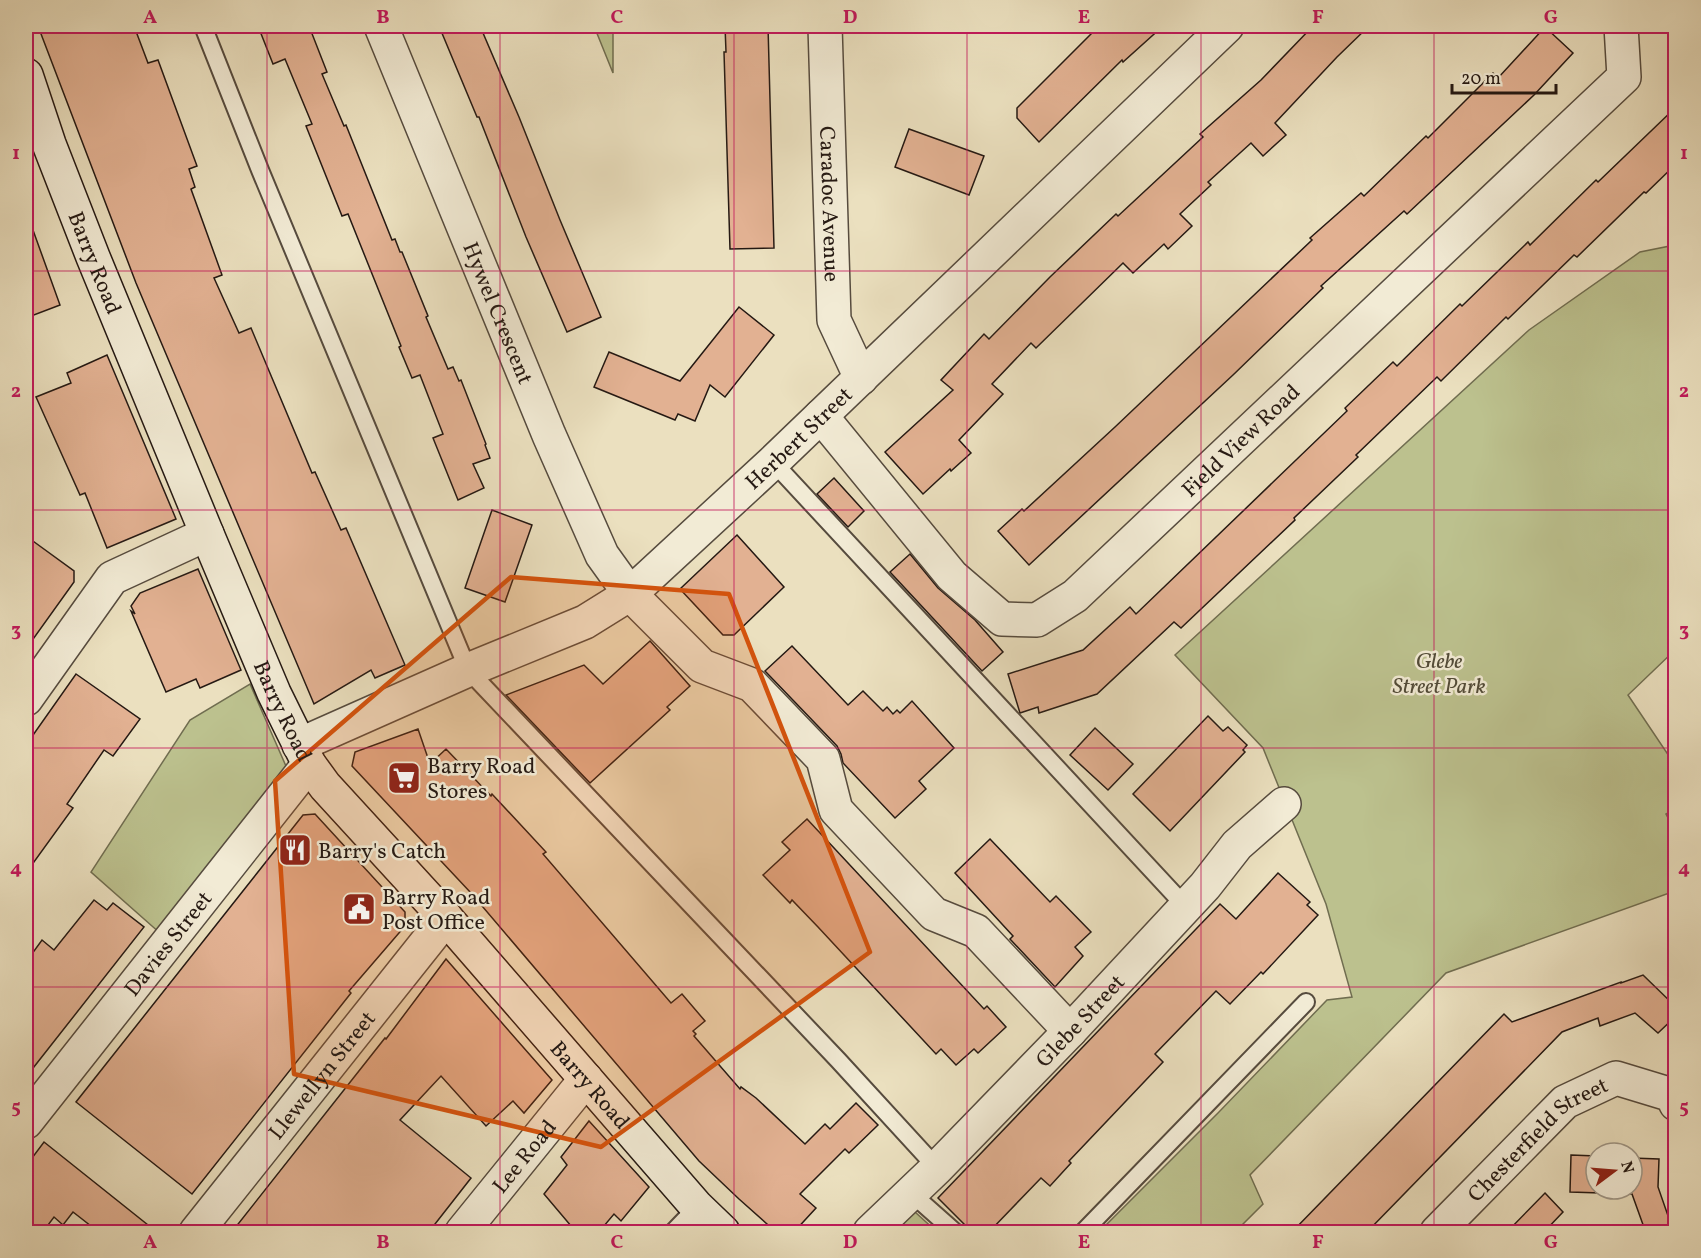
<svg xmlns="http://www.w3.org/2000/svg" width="1701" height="1258" font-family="Vollkorn,serif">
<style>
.green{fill:#bcc18e;stroke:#706d50;stroke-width:1.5}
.building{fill:#e2b192;stroke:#251913;stroke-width:1.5}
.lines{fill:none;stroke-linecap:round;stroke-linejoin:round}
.lane-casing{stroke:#564b3e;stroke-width:20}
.street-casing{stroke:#564b3e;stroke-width:36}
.secondary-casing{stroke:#251913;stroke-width:36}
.lane{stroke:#f2ebd5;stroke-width:16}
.street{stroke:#f2ebd5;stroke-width:33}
.secondary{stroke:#f2ebd5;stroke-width:33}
.marked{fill:#d4530d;fill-opacity:0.2;stroke:#d4530d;stroke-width:4.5;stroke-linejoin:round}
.grid{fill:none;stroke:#c2185b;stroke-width:1.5;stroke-opacity:0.55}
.labels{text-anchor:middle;stroke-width:5;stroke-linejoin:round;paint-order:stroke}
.street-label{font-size:22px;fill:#251913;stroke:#f2ebd5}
.park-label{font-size:22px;font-style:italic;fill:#524b38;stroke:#f2ebd5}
.poi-label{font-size:22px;fill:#251913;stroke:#f2ebd5;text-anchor:start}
.neatline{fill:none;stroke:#c2185b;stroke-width:2}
.grid-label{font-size:20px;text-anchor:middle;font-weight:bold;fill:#c2185b}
</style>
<rect width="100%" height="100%" fill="#ebe0bf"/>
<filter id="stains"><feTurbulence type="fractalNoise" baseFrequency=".00333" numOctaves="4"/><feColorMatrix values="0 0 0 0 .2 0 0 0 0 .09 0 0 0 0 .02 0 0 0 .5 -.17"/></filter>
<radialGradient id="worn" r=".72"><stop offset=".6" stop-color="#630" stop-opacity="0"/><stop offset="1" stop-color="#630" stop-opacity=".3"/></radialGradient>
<!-- green -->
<g class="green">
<polygon points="594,26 613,26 613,73"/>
<polygon points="1675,245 1675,650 1628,695 1675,765 1675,809 1666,814 1675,831 1675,891 1446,973 1250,1175 1263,1204 1235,1232 1099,1232 1218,1113 1327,1000 1352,997 1326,904 1263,748 1175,655 1529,330 1640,252"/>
<polygon points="250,684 289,773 161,934 91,872 190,720"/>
<polygon points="915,1212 937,1232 894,1232"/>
</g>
<!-- building -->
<g class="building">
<polygon points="38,26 134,26 148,63 158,60 197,166 189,169 195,187 191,189 222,275 214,278 239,333 251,328 312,473 315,472 341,530 346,528 405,665 375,678 371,670 314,704 136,283"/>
<polygon points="258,26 309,26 327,72 322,74 344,126 346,125 392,240 395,239 400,252 402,252 428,316 426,317 448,369 453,367 459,381 461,380 486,444 485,445 490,458 473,464 484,488 458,500 433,438 443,434 420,375 412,378 399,347 401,346 348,214 342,216 306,126 312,124 285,59 273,64"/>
<polygon points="439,26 480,26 519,117 560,220 601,317 567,332 526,237 479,117 477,117"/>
<polygon points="725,26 768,26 774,248 730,249 724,52 726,52"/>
<polygon points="1099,26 1163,26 1123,62 1122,60 1039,142 1017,118 1017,108"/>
<polygon points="1313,26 1369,26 1337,57 1275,123 1286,135 1263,156 1251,143 1208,182 1211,185 1180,214 1192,226 1168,249 1164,244 1133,273 1123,263 1036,348 1031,343 992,384 1003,394 959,440 971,453 951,471 950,469 923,494 885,452 953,390 941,380 984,334 989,339 1050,277 1116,214 1118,216 1203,137 1200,134 1261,80"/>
<polygon points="1545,27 1573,53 1534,95 1407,214 1404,211 1321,286 1323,288 1233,375 1029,565 998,531 1022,509 1024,511 1115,427 1312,240 1310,238 1361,193 1364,196 1426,136 1428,138 1493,73 1498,78"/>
<polygon points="1676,107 1676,164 1646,193 1644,192 1577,257 1574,255 1508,319 1506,317 1441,381 1437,377 1356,455 1358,457 1294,518 1295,520 1181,628 1174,622 1097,694 1039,713 1038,707 1020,713 1008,674 1083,650 1130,607 1136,614 1347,411 1345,408 1393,362 1397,366 1460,304 1462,306 1528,242 1530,245 1596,180 1598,182"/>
<polygon points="909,129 984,156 969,195 895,167"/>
<polygon points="29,219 60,305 26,318 26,220"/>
<polygon points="739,307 774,335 725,397 710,385 695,421 678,414 675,420 594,387 609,352 680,381"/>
<polygon points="107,355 176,519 107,548 85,493 80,495 36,397 71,383 67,373"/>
<polygon points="834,478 864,511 848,527 817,494"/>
<polygon points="492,510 532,525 505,602 465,588"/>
<polygon points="737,535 784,587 734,635 723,635 680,589"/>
<polygon points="26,536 74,571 74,582 26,649"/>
<polygon points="910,554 938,588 975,620 1003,652 982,671 890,572"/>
<polygon points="198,569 241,670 200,688 196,679 166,692 131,611 135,614 131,606 140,593"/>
<polygon points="650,641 690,686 667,707 670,710 590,783 506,695 584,665 603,684"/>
<polygon points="792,646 848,705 863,691 883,711 887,707 893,714 897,710 900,713 912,701 954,748 919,781 926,789 895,818 843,763 841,754 837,746 765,671"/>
<polygon points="76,674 140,719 113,756 104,750 67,804 73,808 26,873 26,745"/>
<polygon points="1208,716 1223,731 1228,727 1247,745 1243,750 1245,752 1170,831 1133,794"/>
<polygon points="1095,728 1133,764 1108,790 1070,755"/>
<polygon points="418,729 430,764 446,749 491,796 492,794 546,852 543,854 671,1003 682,994 705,1021 693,1031 696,1034 694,1036 740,1089 741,1087 756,1098 805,1144 825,1124 830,1129 856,1103 878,1125 849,1153 845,1149 800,1194 816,1208 793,1233 777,1233 739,1199 699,1161 471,893 352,766 355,752"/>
<polygon points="315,814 405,912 405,926 349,991 351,993 192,1194 76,1102 303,815"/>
<polygon points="807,819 984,1009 987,1006 1006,1027 978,1053 974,1049 956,1065 941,1049 936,1054 818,927 792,900 790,903 763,875 790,850 782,842"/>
<polygon points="990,839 1050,902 1056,896 1091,932 1075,947 1083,956 1055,987 1010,939 1013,936 955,873"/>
<polygon points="1278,873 1310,902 1307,905 1318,915 1263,974 1261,972 1230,1004 1216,991 1155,1054 1163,1062 1069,1161 1071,1163 1050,1186 1041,1178 988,1233 973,1233 938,1198 1220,904 1236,919"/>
<polygon points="94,900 107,910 113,903 144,927 26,1077 26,962 42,940 54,950"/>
<polygon points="446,959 552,1080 524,1113 513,1101 486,1126 441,1076 400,1120 471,1178 428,1233 231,1233 385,1038 386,1039"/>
<polygon points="1643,975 1676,1007 1676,1016 1658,1033 1635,1013 1600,1026 1598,1018 1562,1032 1366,1233 1291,1233 1504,1014 1512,1022 1621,982 1621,983"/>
<polygon points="589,1121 649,1187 621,1221 614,1214 598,1233 577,1233 544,1194 567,1165 561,1157"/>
<polygon points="44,1142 158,1233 100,1233 73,1212 63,1225 54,1217 42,1233 26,1233 26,1166"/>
<polygon points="1571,1155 1596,1156 1596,1189 1632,1189 1632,1158 1659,1159 1658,1187 1674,1233 1646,1233 1632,1194 1570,1192"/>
<polygon points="1545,1193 1563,1212 1543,1233 1506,1233"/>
</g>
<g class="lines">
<!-- lane casing -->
<g class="lane-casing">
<g id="lane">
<polyline points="203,26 260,170 468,670 838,1060 937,1168"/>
<polyline points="773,462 1186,907"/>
<polyline points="911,1193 955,1232"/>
<polyline points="673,1232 697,1207"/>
<polyline points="1083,1232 1306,1002"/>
</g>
</g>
<!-- street casing -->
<g class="street-casing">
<g id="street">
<path id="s1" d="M381,26L549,435L602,555L630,594L702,666L752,685L823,759L836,810L934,914L976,931L1070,1031"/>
<path id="s2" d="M825,26L834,320L861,378"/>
<path id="s3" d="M821,416L952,576L1002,619L1037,620L1075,596L1624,77L1621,26"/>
<polyline points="26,699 112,578 207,534"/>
<path id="s4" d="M299,745L468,670L585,622L630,594L773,462L1227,26"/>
<path id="s5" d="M26,1122L309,764"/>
<path id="s6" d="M196,1232L446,918"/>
<path id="s7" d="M462,1232L586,1079"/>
<path id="s8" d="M870,1232L937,1168L1070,1031L1205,886L1237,845L1284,804"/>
<path id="s9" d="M1437,1232L1565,1102L1616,1078L1672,1095L1676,1104"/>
</g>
</g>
<!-- secondary casing -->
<g class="secondary-casing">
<g id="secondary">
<path id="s10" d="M26,75L49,144L93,257L207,534L274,693L309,764L325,786L446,918L697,1207L723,1232"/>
</g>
</g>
<!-- lane -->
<use href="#lane" class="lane"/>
<!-- street -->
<use href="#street" class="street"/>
<!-- secondary -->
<use href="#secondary" class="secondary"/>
</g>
<!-- marked area -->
<path class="marked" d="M511,577L729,594L870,952L601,1147L294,1074L275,781Z"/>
<!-- grid -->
<path class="grid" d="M267,26V1232M500,26V1232M734,26V1232M967,26V1232M1201,26V1232M1434,26V1232M26,271H1676M26,510H1676M26,748H1676M26,987H1676"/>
<!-- icons -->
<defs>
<g id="supermarket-square" transform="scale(1.725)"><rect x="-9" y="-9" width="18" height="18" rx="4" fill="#8f2418" stroke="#f2ebd5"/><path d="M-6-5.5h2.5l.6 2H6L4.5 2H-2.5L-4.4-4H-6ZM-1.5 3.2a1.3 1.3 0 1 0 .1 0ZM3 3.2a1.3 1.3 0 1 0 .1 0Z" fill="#fff"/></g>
<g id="restaurant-square" transform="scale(1.725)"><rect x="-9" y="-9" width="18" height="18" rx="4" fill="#8f2418" stroke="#f2ebd5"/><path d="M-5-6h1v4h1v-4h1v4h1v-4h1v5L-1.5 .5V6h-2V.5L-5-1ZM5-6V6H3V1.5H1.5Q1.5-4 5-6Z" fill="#fff"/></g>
<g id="civic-square" transform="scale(1.725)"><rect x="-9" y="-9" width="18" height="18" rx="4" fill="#8f2418" stroke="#f2ebd5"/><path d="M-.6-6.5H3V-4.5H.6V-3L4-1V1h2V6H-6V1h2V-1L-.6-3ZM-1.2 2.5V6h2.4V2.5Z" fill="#fff"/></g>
</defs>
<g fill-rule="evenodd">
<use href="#supermarket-square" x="404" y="778"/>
<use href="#restaurant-square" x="295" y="850"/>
<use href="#civic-square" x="359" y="909"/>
</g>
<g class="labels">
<!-- street labels -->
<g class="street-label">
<text dy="8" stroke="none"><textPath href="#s2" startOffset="178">Caradoc Avenue</textPath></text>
<text dy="8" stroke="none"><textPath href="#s10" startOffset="200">Barry Road</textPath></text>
<text dy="8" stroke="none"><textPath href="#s1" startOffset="310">Hywel Crescent</textPath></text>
<text dy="8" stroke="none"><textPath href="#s4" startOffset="594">Herbert Street</textPath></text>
<text dy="8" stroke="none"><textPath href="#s3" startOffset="580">Field View Road</textPath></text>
<text dy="8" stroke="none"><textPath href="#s10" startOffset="686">Barry Road</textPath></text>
<text dy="8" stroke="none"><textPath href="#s5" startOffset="228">Davies Street</textPath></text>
<text dy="8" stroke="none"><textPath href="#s8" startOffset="298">Glebe Street</textPath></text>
<text dy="8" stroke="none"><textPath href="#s6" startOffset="201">Llewellyn Street</textPath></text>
<text dy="8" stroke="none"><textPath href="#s10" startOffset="1172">Barry Road</textPath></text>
<text dy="8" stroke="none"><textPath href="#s9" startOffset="138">Chesterfield Street</textPath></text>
<text dy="8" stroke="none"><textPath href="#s7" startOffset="98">Lee Road</textPath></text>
</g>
<!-- park labels -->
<g class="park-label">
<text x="1439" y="668">Glebe<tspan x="1439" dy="25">Street Park</tspan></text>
</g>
<!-- poi labels -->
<g class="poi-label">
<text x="427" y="773">Barry Road<tspan x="427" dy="25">Stores</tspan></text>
<text x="318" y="858">Barry's Catch</text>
<text x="382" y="904">Barry Road<tspan x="382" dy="25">Post Office</tspan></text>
</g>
</g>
<!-- margin -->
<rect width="1701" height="1258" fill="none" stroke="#ebe0bf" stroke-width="66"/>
<!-- north arrow -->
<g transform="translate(1614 1171) rotate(74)"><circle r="28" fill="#f2ebd5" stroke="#a09787" stroke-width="1.5"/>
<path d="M0-4.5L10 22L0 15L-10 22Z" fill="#8f2418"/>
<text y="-9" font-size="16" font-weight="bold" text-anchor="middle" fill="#251913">N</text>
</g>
<!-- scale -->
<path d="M1452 84v9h104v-9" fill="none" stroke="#251913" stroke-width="3"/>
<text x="1461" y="84" font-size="18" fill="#251913" stroke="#f2ebd5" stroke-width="4.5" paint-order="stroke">20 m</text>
<rect x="33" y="33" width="1635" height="1192" class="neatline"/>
<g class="grid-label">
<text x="150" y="23">A</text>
<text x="383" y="23">B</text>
<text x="617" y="23">C</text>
<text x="850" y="23">D</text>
<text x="1084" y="23">E</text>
<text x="1318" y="23">F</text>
<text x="1551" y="23">G</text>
<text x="16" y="159">1</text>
<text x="1684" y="159">1</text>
<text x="16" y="397">2</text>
<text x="1684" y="397">2</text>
<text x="16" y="636">3</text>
<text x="1684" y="636">3</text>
<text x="16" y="874">4</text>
<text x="1684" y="874">4</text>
<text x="16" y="1113">5</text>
<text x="1684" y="1113">5</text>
<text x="150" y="1248">A</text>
<text x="383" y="1248">B</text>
<text x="617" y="1248">C</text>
<text x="850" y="1248">D</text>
<text x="1084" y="1248">E</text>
<text x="1318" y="1248">F</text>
<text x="1551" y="1248">G</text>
</g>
<rect width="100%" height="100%" filter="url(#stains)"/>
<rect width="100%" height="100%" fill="url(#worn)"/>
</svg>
